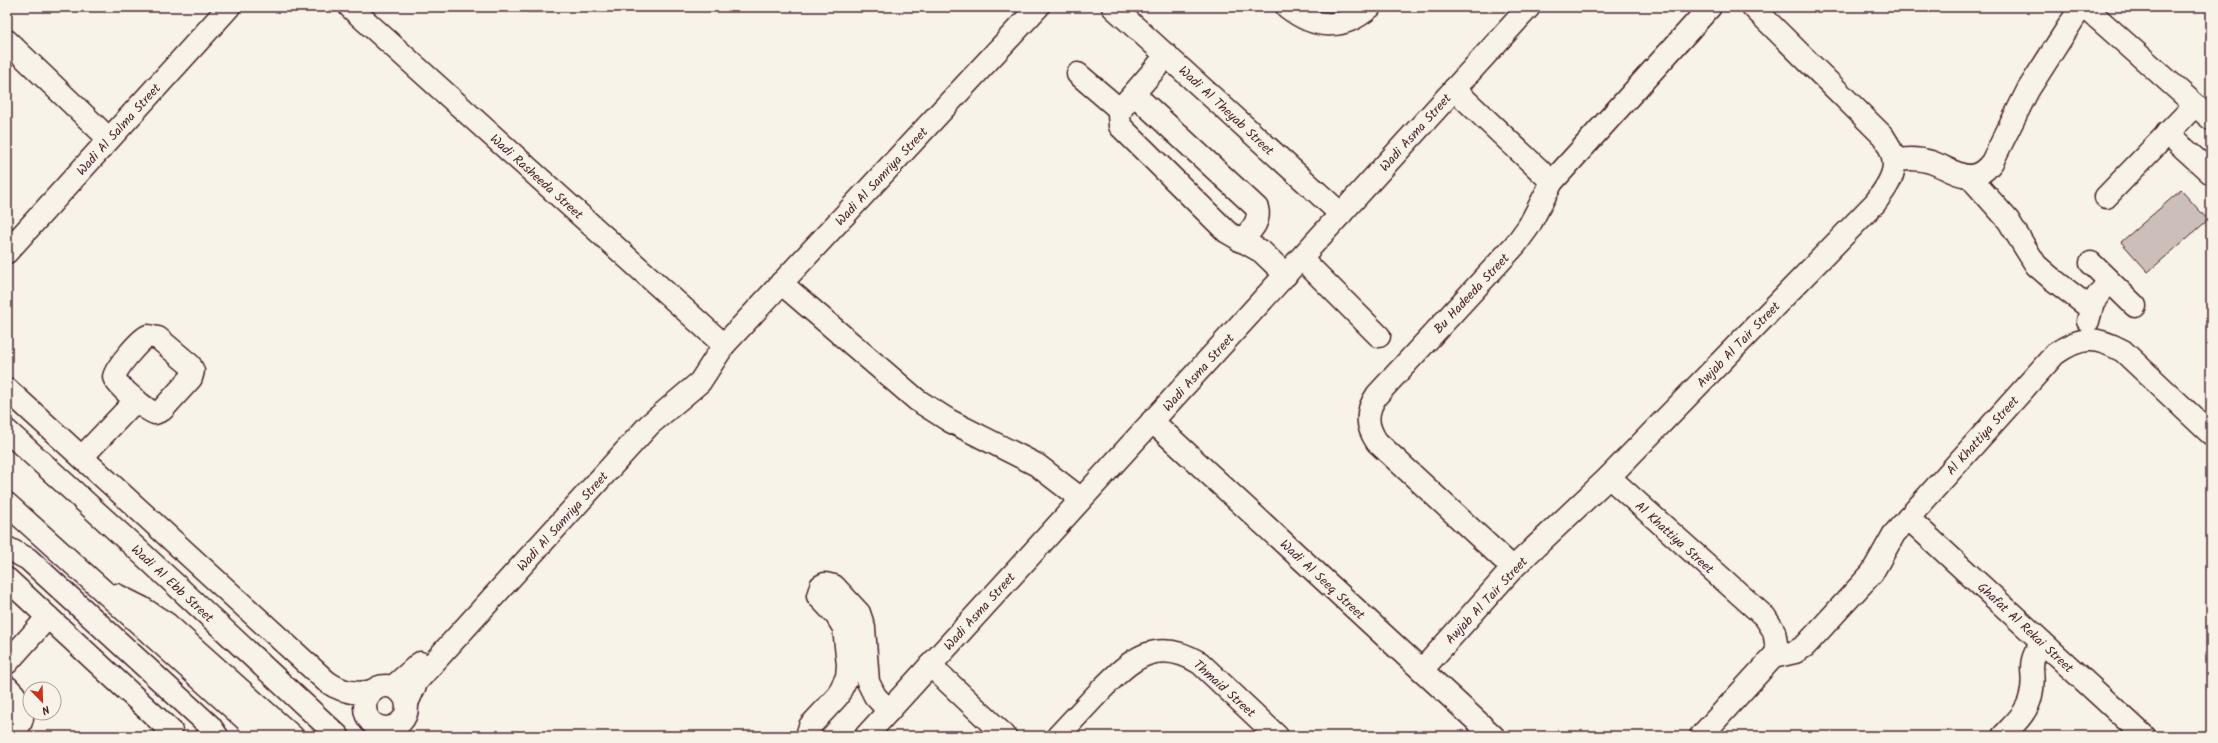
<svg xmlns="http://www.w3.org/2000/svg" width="2218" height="743" font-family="Kalam,sans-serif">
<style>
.building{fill:#ccbfb9;stroke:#4a1f2b}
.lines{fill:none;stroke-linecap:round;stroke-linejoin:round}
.minor-casing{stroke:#4a1f2b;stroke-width:25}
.minor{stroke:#f7f3e8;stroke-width:22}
.labels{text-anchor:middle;stroke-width:4;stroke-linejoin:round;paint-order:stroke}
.street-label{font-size:13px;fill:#4a1f2b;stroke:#f7f3e8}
</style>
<rect width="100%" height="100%" fill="#f7f3e8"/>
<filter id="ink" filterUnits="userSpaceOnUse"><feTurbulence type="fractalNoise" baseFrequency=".025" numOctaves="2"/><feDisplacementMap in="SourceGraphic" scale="8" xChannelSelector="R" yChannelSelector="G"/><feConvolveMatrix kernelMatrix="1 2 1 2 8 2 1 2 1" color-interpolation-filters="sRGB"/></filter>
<g filter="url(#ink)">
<!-- building -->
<g class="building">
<polygon points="521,7 545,7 543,12 528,12"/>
<polygon points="2181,190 2208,220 2148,272 2121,242"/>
</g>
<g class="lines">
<!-- minor casing -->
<g class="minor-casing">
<g id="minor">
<polyline points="350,7 724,345"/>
<polyline points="1113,7 1341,214"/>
<path d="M1287,7C1315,29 1343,31 1370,7"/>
<polyline points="2085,7 2211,119"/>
<polyline points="7,41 109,139"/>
<polyline points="1167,55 1123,106 1119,115 1120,126 1227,232 1262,252 1286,275"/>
<polyline points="1078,74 1120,110"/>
<polyline points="1454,89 1552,182"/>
<path d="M1134,94L1257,208C1261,222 1250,231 1241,241"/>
<polyline points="2167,133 2211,173"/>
<path d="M1894,161C1907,158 1918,158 1931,162C1954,170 1972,189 1992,162L2028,90L2081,7"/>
<polyline points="1969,176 2008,220 2036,265 2051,278 2090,308"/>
<polyline points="2106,197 2195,105"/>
<polyline points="7,252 229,7"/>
<polyline points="1301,258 1379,336"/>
<polyline points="2091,263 2135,306"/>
<polyline points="781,283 917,400 950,421 1037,465 1081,499"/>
<polyline points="2088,321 2093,302 2109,281"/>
<path d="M148,336L158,338L190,365L193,371L191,378L162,410L155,413C147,411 117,386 114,377C115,369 140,339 148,336Z"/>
<path d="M7,389L326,681C341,692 355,695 373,691"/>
<polyline points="1152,421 1493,736"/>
<polyline points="7,431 136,548 338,736"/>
<polyline points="82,457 136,400"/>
<polyline points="1609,477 1765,617 1774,631 1778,655"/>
<polyline points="7,504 264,736"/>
<polyline points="1908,518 2144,736"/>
<polyline points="7,548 28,559 210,726 217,736"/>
<path d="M1513,568L1377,442C1366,426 1365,412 1377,395L1516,244L1529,226L1552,182L1710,7"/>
<polyline points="7,579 171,731"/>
<polyline points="116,595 142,608 167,624 292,736"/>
<polyline points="7,663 48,617"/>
<polyline points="930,665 1005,736"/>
<path d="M1422,670L1513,568L1609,477L1875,203C1894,178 1902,163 1883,136L1753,7"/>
<circle cx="386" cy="707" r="21"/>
<path d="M7,687C22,701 32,723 7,735"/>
<polyline points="393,687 420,663"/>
<polyline points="407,703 417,681 649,425 700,382 724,345 1038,7"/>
<polyline points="807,736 810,726 837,697 847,677 848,665 844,628 836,615 818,596 821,586 825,584 834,586 859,613 864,628 868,682 875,696 889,711"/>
<polyline points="866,736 1529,7"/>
<path d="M1058,736C1072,721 1086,706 1100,691C1131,659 1156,636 1200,663L1277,736"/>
<path d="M1701,736L1773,657L1795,652L1805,646L1872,573L1894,534L2055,354C2081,336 2095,336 2123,351L2211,434"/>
<path d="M2003,736C2014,724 2028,712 2031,695C2037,671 2024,668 2042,642"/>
</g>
</g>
<!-- minor -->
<use href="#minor" class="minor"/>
</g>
</g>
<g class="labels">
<!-- street labels -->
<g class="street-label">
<text transform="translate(1227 110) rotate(43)" y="5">Wadi Al Theyab Street</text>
<text transform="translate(118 129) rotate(-48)" y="5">Wadi Al Salma Street</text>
<text transform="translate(1415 132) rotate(-48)" y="5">Wadi Asma Street</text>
<text transform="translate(537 176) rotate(42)" y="5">Wadi Rasheeda Street</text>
<text transform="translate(881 176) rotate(-47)" y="5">Wadi Al Samriya Street</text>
<text transform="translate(1471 293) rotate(-47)" y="5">Bu Hadeeda Street</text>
<text transform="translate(1738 344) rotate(-46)" y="5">Awjab Al Tair Street</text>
<text transform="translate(1198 372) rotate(-48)" y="5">Wadi Asma Street</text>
<text transform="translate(1982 435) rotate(-48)" y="5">Al Khattiya Street</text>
<text transform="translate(562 521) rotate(-48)" y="5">Wadi Al Samriya Street</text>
<text transform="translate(1675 537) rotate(42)" y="5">Al Khattiya Street</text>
<text transform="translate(1323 579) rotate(43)" y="5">Wadi Al Seeq Street</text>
<text transform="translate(173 583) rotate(43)" y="5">Wadi Al Ebb Street</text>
<text transform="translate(1486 600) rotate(-47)" y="5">Awjab Al Tair Street</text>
<text transform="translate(979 611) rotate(-48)" y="5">Wadi Asma Street</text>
<text transform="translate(2026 627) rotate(43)" y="5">Ghafat Al Rekai Street</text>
<text transform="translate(1225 688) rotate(42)" y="5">Thmaid Street</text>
</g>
</g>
<!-- margin -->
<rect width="2218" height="743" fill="none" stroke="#f7f3e8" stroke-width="24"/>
<rect x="12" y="12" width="2194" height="719" fill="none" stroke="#4a1f2b" stroke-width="1.5" filter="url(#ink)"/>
<!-- north arrow -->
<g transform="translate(42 701) rotate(157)"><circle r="19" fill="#f7f3e8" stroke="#b29e9c"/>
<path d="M0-3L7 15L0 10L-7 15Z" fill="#c8321e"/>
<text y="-6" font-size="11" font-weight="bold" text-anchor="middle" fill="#4a1f2b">N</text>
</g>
</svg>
